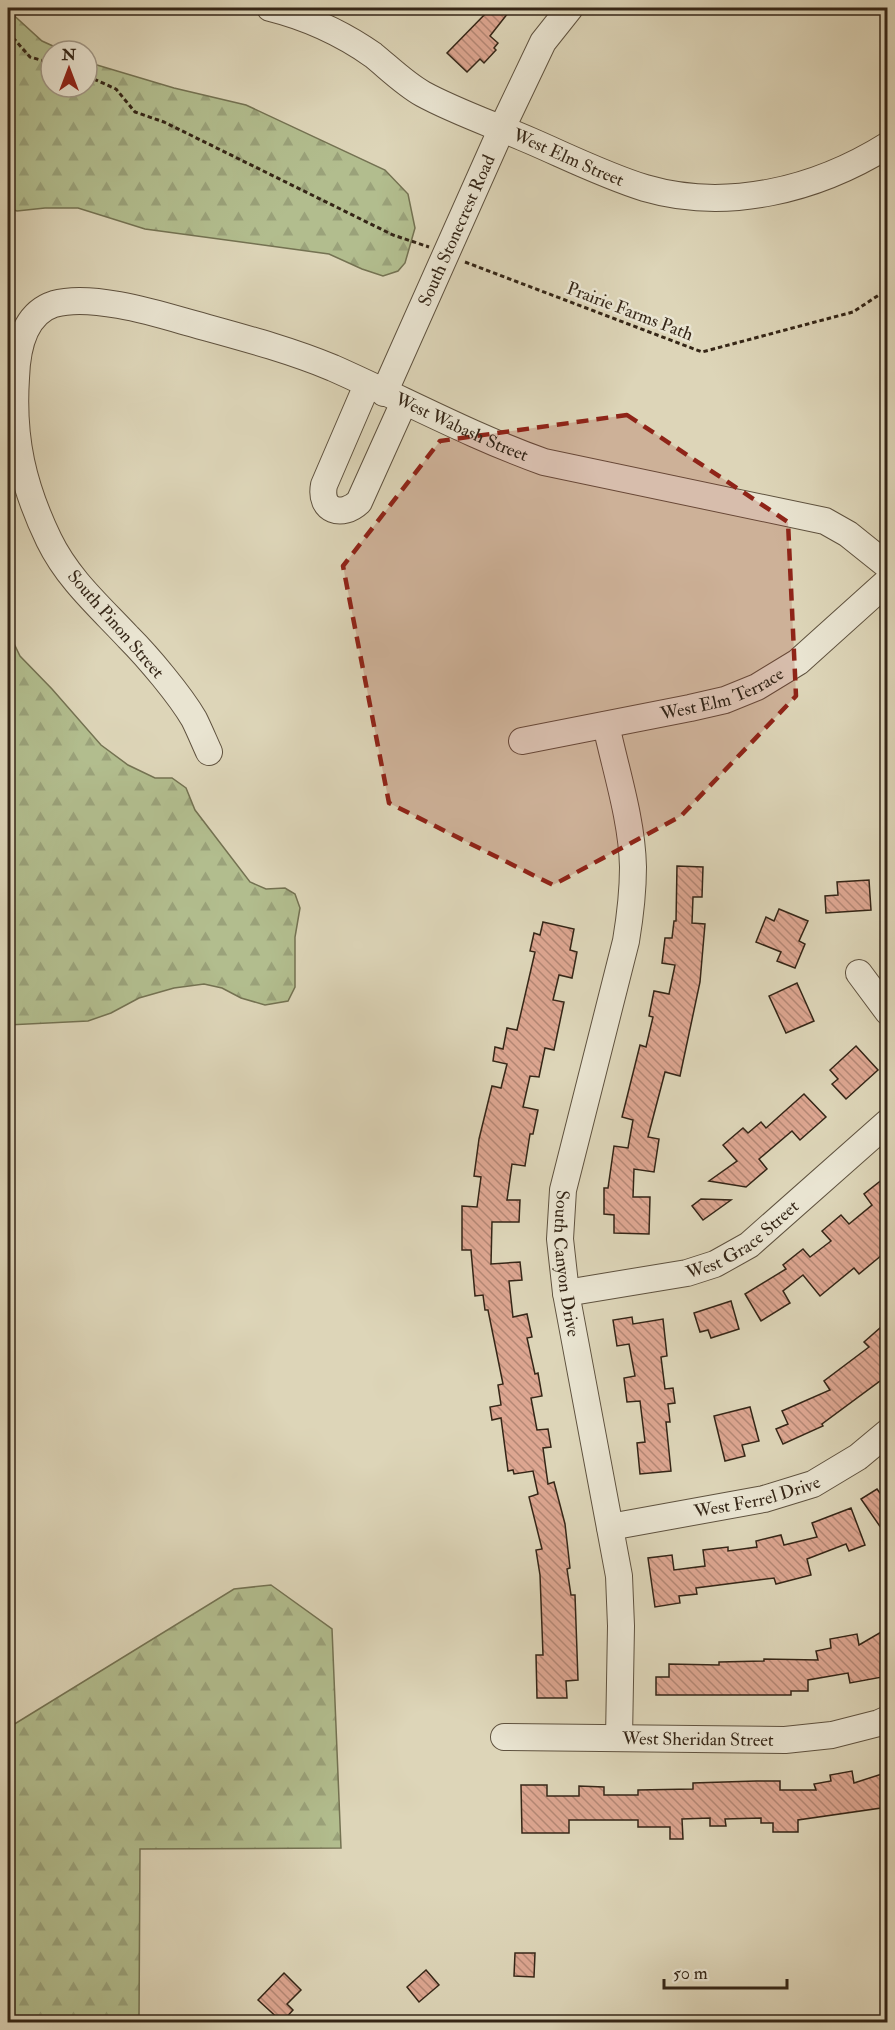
<svg xmlns="http://www.w3.org/2000/svg" width="895" height="2030" font-family="'IM FELL Double Pica',serif">
<style>
.forest{fill:url(#forest-firs);stroke:#747252;stroke-width:1.5}
.building{fill:url(#building-back-hatch);stroke:#352617;stroke-width:1.5}
.lines{fill:none;stroke-linecap:round;stroke-linejoin:round}
.minor-casing{stroke:#5f523f;stroke-width:28}
.path{stroke:#352617;stroke-width:3;stroke-dasharray:4.5 3;stroke-linecap:butt}
.minor{stroke:#e9e4d1;stroke-width:26}
.marked{fill:#8f2418;fill-opacity:0.2;stroke:#8f2418;stroke-width:4.5;stroke-dasharray:12 8;stroke-linejoin:round}
.labels{text-anchor:middle;stroke-width:5;stroke-linejoin:round;paint-order:stroke}
.street-label{font-size:18px;fill:#352617;stroke:#e9e4d1}
</style>
<defs>
<pattern id="forest-firs" width="22" height="20" patternUnits="userSpaceOnUse" patternTransform="scale(1.5)"><rect width="22" height="20" fill="#b2bd8e"/><path d="M5 1l3.5 6h-7zM16 11l3.5 6h-7z" fill="#9aa27a"/></pattern>
<pattern id="building-back-hatch" width="6" height="6" patternUnits="userSpaceOnUse" patternTransform="scale(1.5)"><rect width="6" height="6" fill="#dda691"/><path d="M-1 5l2 2M0 0l6 6M5-1l2 2" fill="none" stroke="#b48775"/></pattern>
</defs>
<rect width="100%" height="100%" fill="#ddd5b8"/>
<filter id="stains"><feTurbulence type="fractalNoise" baseFrequency=".00333" numOctaves="4"/><feColorMatrix values="0 0 0 0 .2 0 0 0 0 .09 0 0 0 0 .02 0 0 0 .5 -.17"/></filter>
<radialGradient id="worn" r=".72"><stop offset=".6" stop-color="#630" stop-opacity="0"/><stop offset="1" stop-color="#630" stop-opacity=".3"/></radialGradient>
<!-- forest -->
<g class="forest">
<polygon points="8,10 42,41 64,51 51,51 51,87 87,87 87,62 174,88 246,105 385,170 408,194 415,228 405,263 398,271 383,276 362,269 329,254 145,229 78,208 45,208 17,211 8,208"/>
<polygon points="8,631 20,656 52,689 101,745 128,765 155,778 172,778 186,788 195,810 250,882 266,889 285,888 295,894 300,908 295,937 295,987 288,1001 265,1005 241,998 222,988 204,984 174,988 139,998 111,1013 88,1021 8,1025"/>
<polygon points="271,1585 332,1629 341,1848 140,1849 139,2022 8,2022 8,1728 234,1589"/>
</g>
<!-- building -->
<g class="building">
<polygon points="491,8 512,8 490,36 498,43 494,48 496,50 484,63 480,59 467,72 447,53"/>
<polygon points="677,866 703,867 702,897 693,897 692,923 705,924 700,982 680,1076 665,1072 648,1137 659,1139 654,1172 634,1169 633,1197 650,1197 649,1234 614,1233 614,1215 604,1214 604,1188 608,1188 614,1146 628,1148 633,1120 622,1117 640,1045 646,1047 653,1017 649,1016 654,991 669,994 675,965 662,963 665,938 672,938 674,921 676,921"/>
<polygon points="869,880 871,910 826,913 825,896 838,895 837,882"/>
<polygon points="779,909 808,921 799,941 805,944 795,968 777,961 781,952 756,942 766,917 774,921"/>
<polygon points="543,922 574,929 570,950 577,952 572,978 559,975 553,1000 564,1002 554,1050 545,1048 539,1077 530,1076 523,1107 538,1110 533,1134 530,1134 525,1166 512,1164 507,1200 520,1200 519,1222 492,1222 491,1264 520,1262 522,1280 509,1281 513,1317 527,1314 532,1337 527,1338 535,1374 538,1373 542,1396 531,1398 537,1430 548,1429 551,1447 543,1448 548,1484 554,1482 565,1524 570,1568 567,1569 571,1595 575,1595 578,1680 566,1681 567,1698 537,1698 536,1655 543,1655 540,1575 536,1550 542,1549 529,1497 538,1494 533,1471 514,1474 513,1470 508,1471 501,1418 492,1420 490,1407 501,1405 498,1385 503,1384 488,1310 485,1310 483,1295 475,1296 471,1250 462,1250 462,1206 477,1207 481,1177 474,1176 479,1139 492,1086 501,1088 507,1064 493,1061 495,1047 503,1049 507,1028 517,1030 535,952 530,951 534,933 540,935"/>
<polygon points="797,983 814,1021 786,1033 769,996"/>
<polygon points="856,1046 878,1070 846,1099 832,1084 838,1079 830,1070"/>
<polygon points="804,1094 826,1117 800,1140 792,1131 759,1159 767,1169 746,1187 709,1181 737,1161 723,1145 743,1128 748,1133 761,1122 766,1128"/>
<polygon points="888,1175 888,1250 859,1274 854,1268 820,1296 803,1275 783,1291 790,1303 761,1321 745,1294 786,1269 783,1265 803,1249 810,1257 831,1241 822,1231 841,1215 849,1224 872,1205 864,1194"/>
<polygon points="701,1199 731,1200 703,1220 692,1206"/>
<polygon points="731,1301 739,1329 711,1338 708,1330 700,1332 694,1313"/>
<polygon points="632,1317 633,1324 663,1319 667,1356 661,1357 665,1389 673,1388 675,1403 668,1404 670,1422 666,1422 671,1471 640,1474 637,1443 645,1442 640,1401 627,1402 624,1378 635,1376 629,1344 617,1346 613,1320"/>
<polygon points="888,1321 888,1375 822,1424 823,1426 783,1444 776,1429 788,1424 782,1411 830,1390 824,1381 869,1347 864,1342"/>
<polygon points="750,1407 759,1441 742,1445 745,1456 725,1461 714,1416"/>
<polygon points="877,1489 888,1504 888,1538 861,1499"/>
<polygon points="851,1508 865,1545 849,1551 846,1544 807,1559 811,1575 776,1584 774,1578 696,1588 697,1594 679,1596 680,1603 655,1607 648,1558 672,1555 674,1570 705,1566 703,1550 728,1547 728,1551 757,1547 756,1541 781,1535 784,1545 817,1537 812,1523"/>
<polygon points="888,1628 888,1676 850,1683 848,1673 808,1680 808,1691 791,1691 791,1695 656,1695 656,1677 669,1677 669,1664 719,1665 719,1662 764,1661 764,1659 818,1660 816,1651 831,1648 830,1639 857,1634 859,1645"/>
<polygon points="852,1771 854,1783 888,1772 888,1807 798,1820 798,1832 773,1832 773,1823 761,1823 761,1818 725,1819 726,1826 710,1826 710,1818 682,1819 683,1839 670,1839 670,1827 638,1827 638,1820 569,1820 569,1833 522,1833 521,1785 547,1785 547,1796 579,1796 579,1786 604,1787 604,1795 638,1795 638,1790 693,1789 693,1783 756,1781 780,1781 780,1790 816,1790 814,1784 831,1781 830,1775"/>
<polygon points="515,1953 535,1953 534,1977 514,1976"/>
<polygon points="426,1970 439,1985 419,2002 407,1987"/>
<polygon points="284,1973 301,1990 287,2004 293,2010 282,2022 258,2000"/>
</g>
<g class="lines">
<!-- minor casing -->
<g class="minor-casing">
<g id="minor">
<path id="s1" d="M270,8C306,17 343,34 373,55C389,68 405,84 423,94C456,112 497,126 531,141C568,157 606,176 645,188C727,212 816,190 888,145"/>
<path d="M367,385L324,485C319,511 342,518 359,502L404,402"/>
<path id="s2" d="M384,393L502,128L543,42L570,8"/>
<path id="s3" d="M606,725C616,771 632,820 633,867C633,892 630,917 626,941L563,1190L560,1239L566,1293L619,1576L621,1626L619,1738"/>
<path id="s4" d="M522,741L690,708L725,700L757,687L798,662L888,581"/>
<path id="s5" d="M209,752C204,741 199,729 194,719C180,695 148,657 128,637C99,606 68,579 49,540C23,486 12,439 16,378C17,350 23,314 54,304C89,294 149,311 183,321C233,335 285,348 333,368C403,399 471,436 544,462L825,521L848,534L888,566"/>
<polyline points="859,973 888,1012"/>
<path id="s6" d="M566,1293L687,1273L715,1264L749,1245L888,1122"/>
<path id="s7" d="M610,1527L764,1499L813,1484L858,1457L888,1432"/>
<path id="s8" d="M504,1737L785,1740L832,1735L879,1723L888,1719"/>
</g>
</g>
<!-- path -->
<g class="path">
<polyline points="8,32 30,57 51,63"/>
<polyline points="87,76 116,89 135,112 164,122 393,235 429,247"/>
<polyline points="465,262 702,352 853,312 888,289"/>
</g>
<!-- minor -->
<use href="#minor" class="minor"/>
</g>
<!-- marked area -->
<path class="marked" d="M627,415L788,522L796,696L681,816L553,885L389,803L343,566L440,441Z"/>
<g class="labels">
<!-- street labels -->
<g class="street-label">
<text dy="6" stroke="none"><textPath href="#s1" startOffset="336">West Elm Street</textPath></text>
<text dy="6" stroke="none"><textPath href="#s2" startOffset="178">South Stonecrest Road</textPath></text>
<text transform="translate(630 311) rotate(21)" y="6">Prairie Farms Path</text>
<text dy="6" stroke="none"><textPath href="#s5" startOffset="954">West Wabash Street</textPath></text>
<text transform="translate(116 624) rotate(49)" y="6">South Pinon Street</text>
<text dy="6" stroke="none"><textPath href="#s4" startOffset="206">West Elm Terrace</textPath></text>
<text dy="6" stroke="none"><textPath href="#s6" startOffset="188">West Grace Street</textPath></text>
<text dy="6" stroke="none"><textPath href="#s3" startOffset="550">South Canyon Drive</textPath></text>
<text dy="6" stroke="none"><textPath href="#s7" startOffset="150">West Ferrel Drive</textPath></text>
<text dy="6" stroke="none"><textPath href="#s8" startOffset="194">West Sheridan Street</textPath></text>
</g>
</g>
<!-- margin -->
<rect width="895" height="2030" fill="none" stroke="#ddd5b8" stroke-width="30"/>
<rect x="9" y="9" width="877" height="2012" fill="none" stroke="#352617" stroke-width="3"/>
<rect x="15" y="15" width="865" height="2000" fill="none" stroke="#352617" stroke-width="1.5"/>
<!-- north arrow -->
<g transform="translate(69 69)"><circle r="28" fill="#e9e4d1" stroke="#a19887" stroke-width="1.5"/>
<path d="M0-4.5L10 22L0 15L-10 22Z" fill="#8f2418"/>
<text y="-9" font-size="16" font-weight="bold" text-anchor="middle" fill="#352617">N</text>
</g>
<!-- scale -->
<path d="M664 1979v9h123v-9" fill="none" stroke="#352617" stroke-width="3"/>
<text x="673" y="1979" font-size="18" fill="#352617" stroke="#e9e4d1" stroke-width="4.5" paint-order="stroke">50 m</text>
<rect width="100%" height="100%" filter="url(#stains)"/>
<rect width="100%" height="100%" fill="url(#worn)"/>
</svg>
